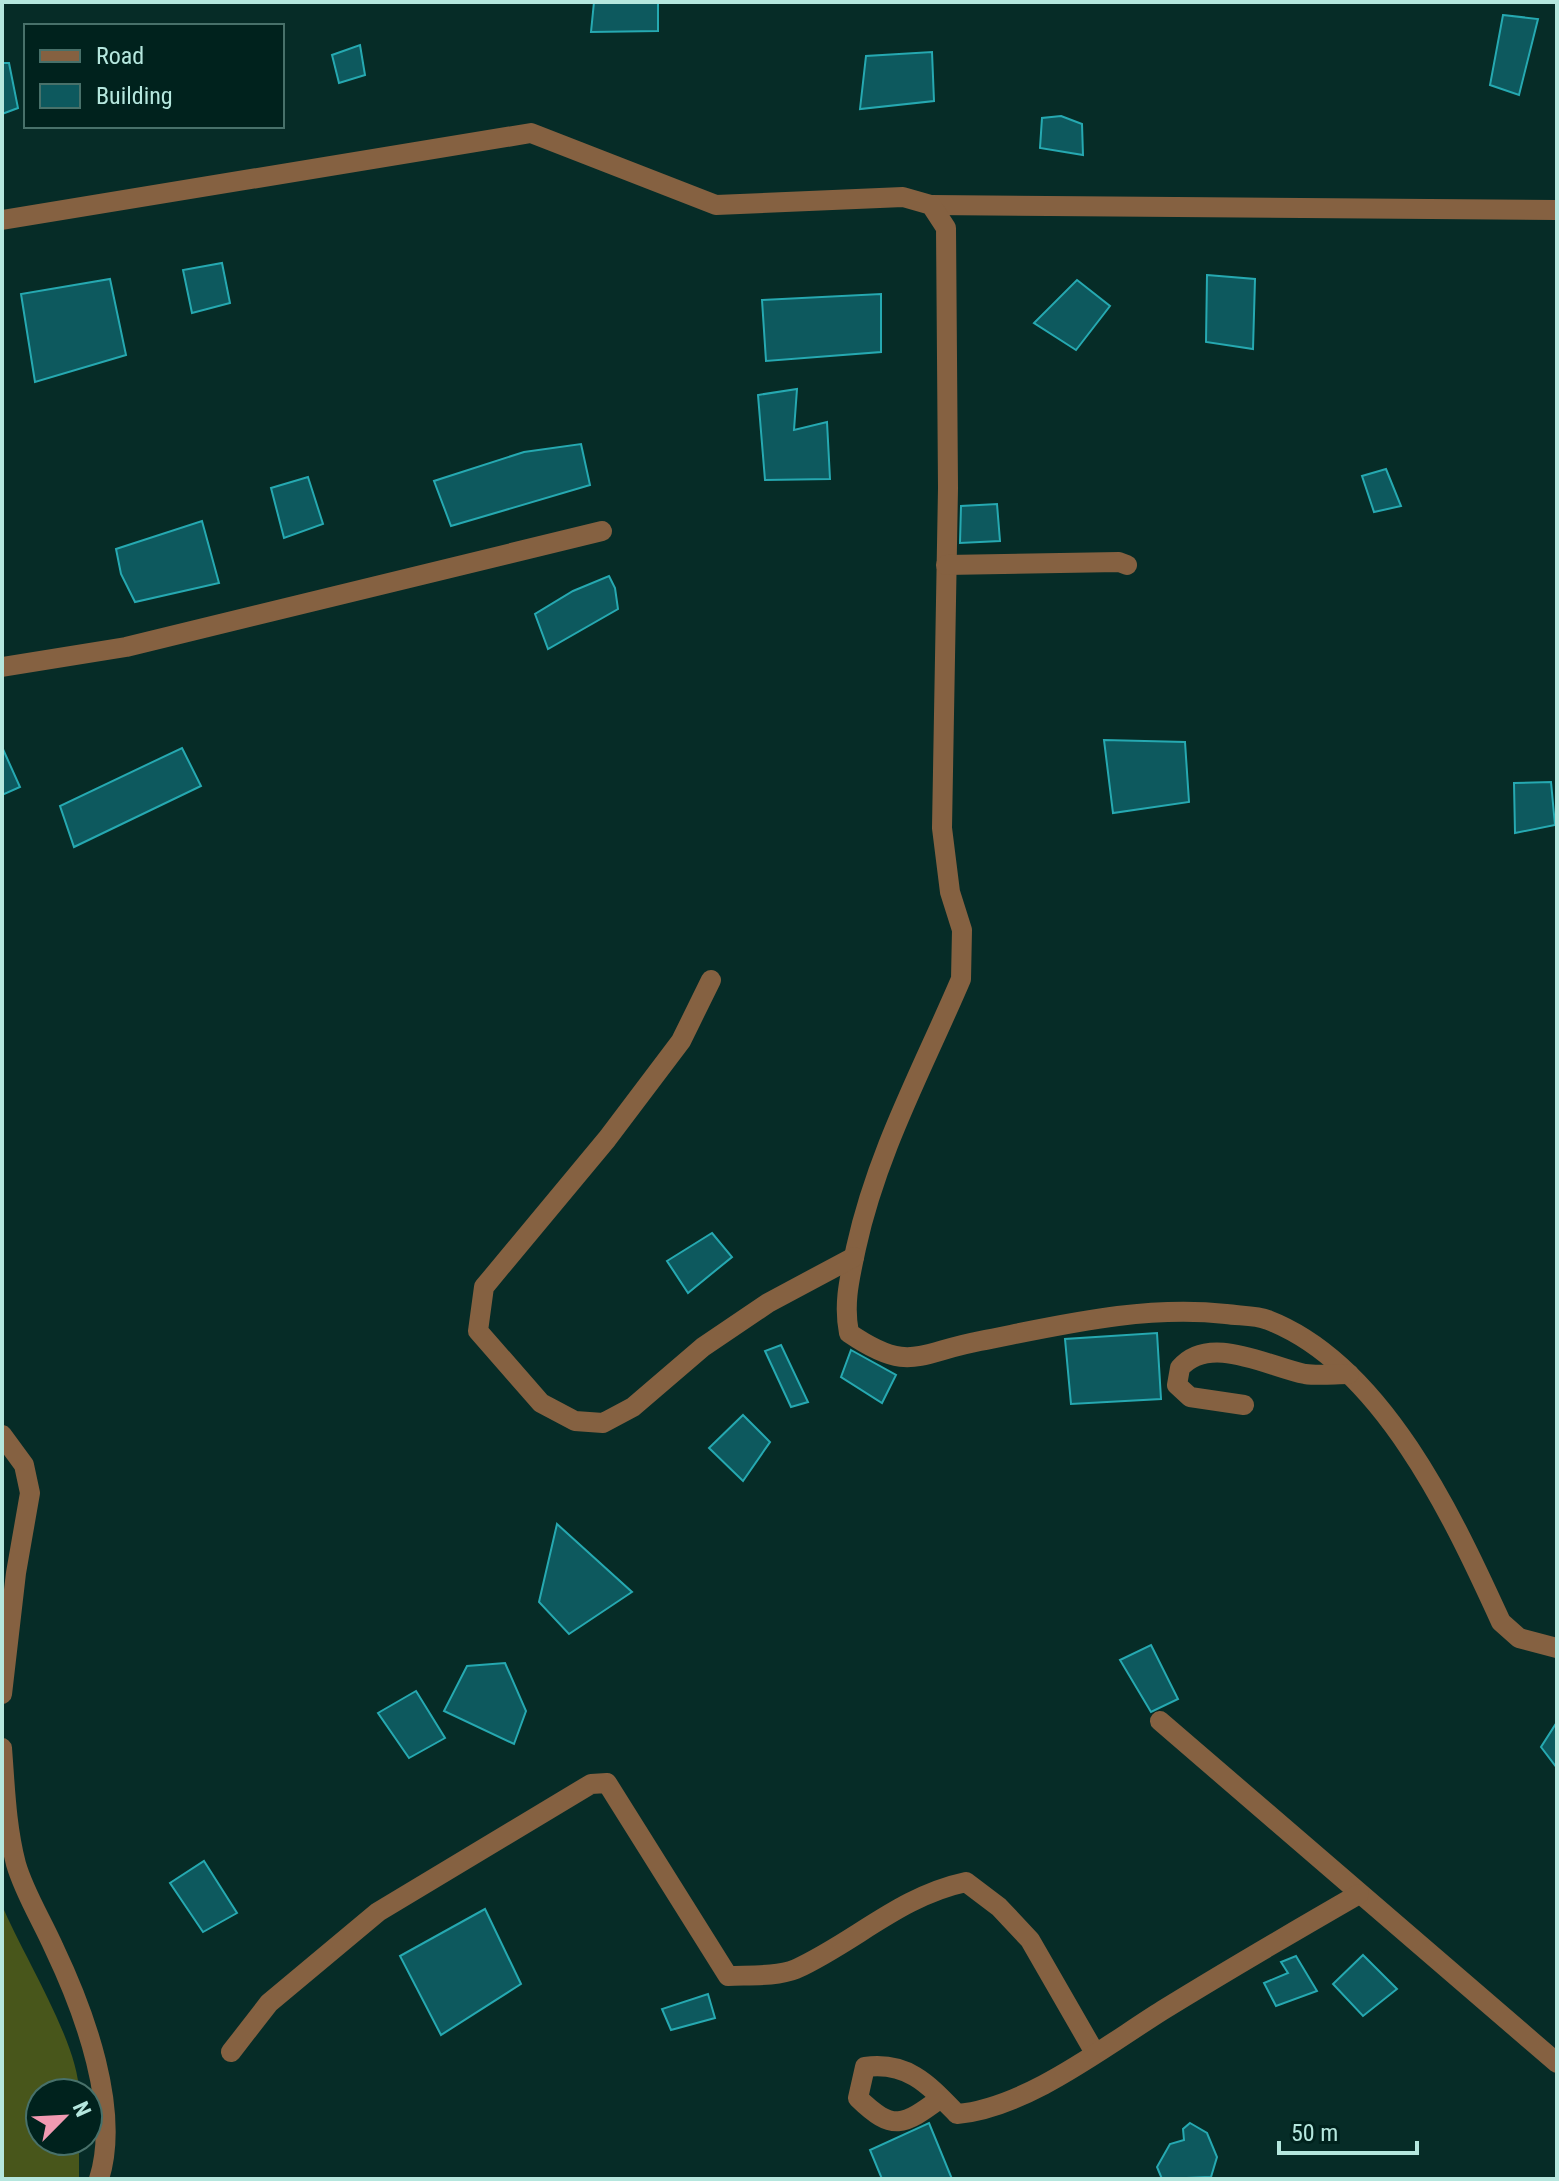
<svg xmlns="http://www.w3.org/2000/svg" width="1559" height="2181" font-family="'Roboto Condensed',sans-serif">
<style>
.forest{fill:#48561b}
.building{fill:#0d595e;stroke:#26a9b1;stroke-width:2}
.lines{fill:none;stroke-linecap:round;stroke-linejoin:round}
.minor{stroke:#856141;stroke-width:20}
</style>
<rect width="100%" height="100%" fill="#062c27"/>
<!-- forest -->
<path class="forest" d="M2,1905C22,1954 79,2043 79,2093H40V2141H79V2179H2Z"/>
<!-- building -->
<g class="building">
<polygon points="594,2 658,2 658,31 591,32"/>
<polygon points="1503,15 1538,19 1519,95 1490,85"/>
<polygon points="360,45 365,75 339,83 332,55"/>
<polygon points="932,52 934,101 860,109 866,56"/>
<polygon points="2,63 9,63 18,108 2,114"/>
<polygon points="1061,116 1082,124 1083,155 1040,148 1042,118"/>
<polygon points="222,263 230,303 192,313 183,270"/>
<polygon points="1207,275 1255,279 1253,349 1206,342"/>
<polygon points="110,279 126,355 35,382 21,294"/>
<polygon points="1077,280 1110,306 1076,350 1034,323"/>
<polygon points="881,294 881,352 766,361 762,300"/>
<polygon points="797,389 794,430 827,422 830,479 765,480 758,395"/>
<polygon points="581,444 590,485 451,526 434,481 524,452"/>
<polygon points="1386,469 1401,506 1374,512 1362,476"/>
<polygon points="308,477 323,524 284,538 271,488"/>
<polygon points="997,504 1000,541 960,543 961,506"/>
<polygon points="202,521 219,583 135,602 121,574 116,549"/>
<polygon points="609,576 615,588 618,609 548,649 535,614 573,591"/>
<polygon points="1104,740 1185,742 1189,802 1113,813"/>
<polygon points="2,747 20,787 2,795"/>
<polygon points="182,748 201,786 74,847 60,806"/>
<polygon points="1551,782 1555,825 1515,833 1514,783"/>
<polygon points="712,1233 732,1257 688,1293 667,1261"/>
<polygon points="1157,1333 1161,1399 1071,1404 1065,1339"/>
<polygon points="781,1345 808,1402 791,1407 765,1351"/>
<polygon points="851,1350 896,1375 882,1403 841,1377"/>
<polygon points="743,1415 770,1442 743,1481 709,1448"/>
<polygon points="557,1524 632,1592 569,1634 539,1602"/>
<polygon points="1151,1645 1178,1699 1151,1712 1120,1660"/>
<polygon points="505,1663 526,1711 514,1744 444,1711 467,1666"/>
<polygon points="416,1691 445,1738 409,1758 378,1713"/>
<polygon points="1557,1722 1557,1768 1541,1747"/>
<polygon points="204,1861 237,1913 203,1932 170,1883"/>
<polygon points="485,1909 521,1984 441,2035 400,1956"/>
<polygon points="1363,1955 1397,1989 1363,2016 1333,1984"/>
<polygon points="1296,1956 1317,1991 1276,2006 1264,1983 1288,1973 1281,1962"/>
<polygon points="708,1994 715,2018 671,2030 662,2009"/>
<polygon points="929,2123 952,2179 882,2179 870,2150"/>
<polygon points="1190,2123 1207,2133 1217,2157 1211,2177 1162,2179 1157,2167 1170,2144 1184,2140 1183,2129"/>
</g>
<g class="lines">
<!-- minor -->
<g class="minor">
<polyline points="931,205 1557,210"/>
<path d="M2,220L531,133L716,205L903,197L931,205L946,228L948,488L942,828L950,892L962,930L961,979C923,1068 877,1152 856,1248C850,1277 843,1303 849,1333C909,1374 917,1353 980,1341C1062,1325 1142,1305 1226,1314C1239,1316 1256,1315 1268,1320C1382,1364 1453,1517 1501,1622L1519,1638L1557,1648"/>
<polyline points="946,565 1119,562 1127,565"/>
<polyline points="2,667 126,647 602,531"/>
<polyline points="711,980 681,1041 607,1139 484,1287 478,1331 541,1403 575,1421 603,1423 633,1407 703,1347 768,1303 854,1257"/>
<path d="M1244,1405L1190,1397L1177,1385L1180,1368C1209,1333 1269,1367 1305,1374C1319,1376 1335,1374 1349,1374"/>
<polyline points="2,1435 24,1465 30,1493 16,1573 2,1694"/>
<polyline points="1160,1721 1557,2063"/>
<path d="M2,1748C5,1786 6,1826 16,1864C24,1892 42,1921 54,1948C84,2011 121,2110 99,2179"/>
<path d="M231,2052L269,2003L378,1912L591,1784L607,1783L728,1976C749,1975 776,1977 796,1969C855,1942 900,1896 966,1882L999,1907L1030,1940L1095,2053"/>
<path d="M941,2098C903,2126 893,2132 858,2098L865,2067C908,2061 929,2085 957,2114C1026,2108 1104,2047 1163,2010C1228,1970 1293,1932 1359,1894"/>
</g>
</g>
<!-- border -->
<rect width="1559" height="2181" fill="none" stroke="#b5e7de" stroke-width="8"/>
<!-- legend -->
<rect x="24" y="24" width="260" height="104" fill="#00221d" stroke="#48716a" stroke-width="2"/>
<rect x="40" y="50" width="40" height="12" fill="#856141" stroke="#48716a" stroke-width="2"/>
<text x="96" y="64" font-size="24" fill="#b5e7de">Road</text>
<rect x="40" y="84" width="40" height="24" fill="#0d595e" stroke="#48716a" stroke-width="2"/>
<text x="96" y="104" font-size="24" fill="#b5e7de">Building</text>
<!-- north arrow -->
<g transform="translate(64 2117) rotate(66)"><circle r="38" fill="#00221d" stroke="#48716a" stroke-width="2"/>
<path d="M0-6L14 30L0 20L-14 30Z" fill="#f19ab2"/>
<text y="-12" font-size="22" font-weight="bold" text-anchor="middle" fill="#b5e7de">N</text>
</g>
<!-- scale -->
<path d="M1279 2141v12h138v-12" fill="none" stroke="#b5e7de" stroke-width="4"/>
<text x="1291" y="2141" font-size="24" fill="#b5e7de" stroke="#00221d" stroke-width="6" paint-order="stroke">50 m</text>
</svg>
